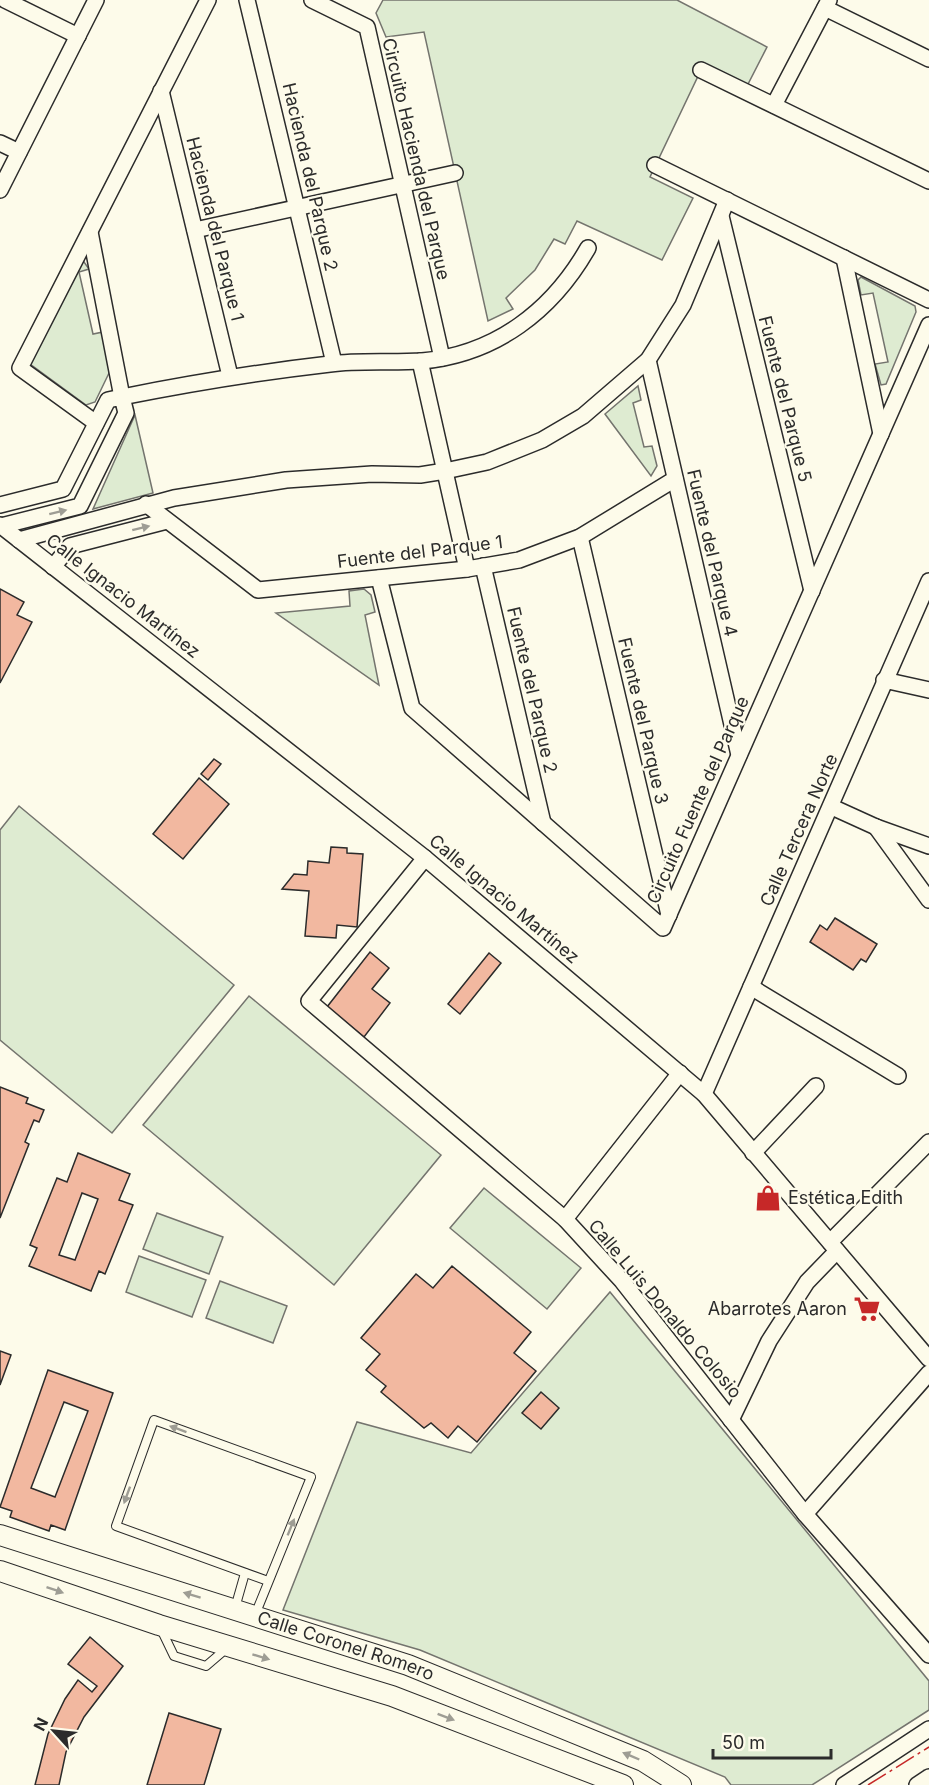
<svg xmlns="http://www.w3.org/2000/svg" width="929" height="1785" font-family="Inter,sans-serif">
<style>
.green{fill:#deebd1;stroke:#74746e;stroke-width:1.5}
.building{fill:#f2b8a0;stroke:#2b2b2b;stroke-width:1.5;fill-rule:evenodd}
.lines{fill:none;stroke-linecap:round;stroke-linejoin:round}
.lane-casing{stroke:#2b2b2b;stroke-width:10}
.street-casing{stroke:#2b2b2b;stroke-width:18}
.secondary-casing{stroke:#2b2b2b;stroke-width:22}
.lane{stroke:#fdfbea;stroke-width:8}
.street{stroke:#fdfbea;stroke-width:15}
.secondary{stroke:#fdfbea;stroke-width:20}
.power{stroke:#c62828;stroke-width:1.5;stroke-dasharray:21 4.5 3 4.5;stroke-linecap:butt}
.oneway{fill:#9e9d94}
.labels{text-anchor:middle;stroke-width:4.5;stroke-linejoin:round;paint-order:stroke}
.street-label{font-size:18px;fill:#2b2b2b;stroke:#fdfbea}
.poi-label{font-size:18px;fill:#2b2b2b;stroke:#fdfbea;text-anchor:start}
</style>
<rect width="100%" height="100%" fill="#fdfbea"/>
<!-- green -->
<g class="green">
<polygon points="383,0 677,0 767,47 747,86 701,70 650,177 693,198 662,260 577,221 565,244 554,239 535,270 506,298 513,309 488,321 424,32 386,37 376,13"/>
<polygon points="84,262 89,269 79,272 93,334 103,332 111,369 95,402 86,405 30,364 78,264"/>
<polygon points="861,277 915,306 916,312 886,384 881,385 875,364 888,362 873,293 861,295 858,280"/>
<polygon points="638,386 641,400 633,403 644,447 652,446 657,466 651,476 605,414"/>
<polygon points="135,415 153,493 93,509"/>
<polygon points="364,589 371,595 375,612 365,615 379,685 276,613 350,606 349,591"/>
<polygon points="19,806 234,985 112,1133 0,1040 0,830"/>
<polygon points="249,996 441,1155 334,1285 143,1125"/>
<polygon points="484,1188 581,1268 547,1309 450,1228"/>
<polygon points="157,1213 223,1237 209,1274 143,1249"/>
<polygon points="139,1256 206,1280 192,1317 126,1292"/>
<polygon points="220,1281 287,1306 273,1343 206,1318"/>
<polygon points="610,1292 929,1681 929,1710 812,1785 731,1785 725,1777 420,1650 283,1610 357,1422 471,1453"/>
</g>
<!-- building -->
<g class="building">
<polygon points="0,589 24,602 17,615 32,622 0,683"/>
<polygon points="214,759 221,764 208,780 201,774"/>
<polygon points="199,778 229,804 183,859 153,834"/>
<polygon points="331,847 347,848 347,853 363,854 357,927 337,925 336,938 305,936 309,891 282,889 294,874 307,875 308,861 329,863"/>
<polygon points="835,918 877,944 866,962 861,959 853,970 810,942 820,925 827,930"/>
<polygon points="370,952 389,968 372,989 390,1003 364,1037 327,1007"/>
<polygon points="489,953 501,963 460,1014 448,1004"/>
<polygon points="0,1087 28,1098 26,1103 44,1110 39,1122 34,1120 25,1142 29,1144 0,1218"/>
<path d="M78,1153L130,1174L119,1200L133,1205L105,1274L99,1271L91,1291L29,1266L37,1248L30,1245L57,1178L67,1182ZM82,1193L98,1199L75,1260L59,1255Z"/>
<polygon points="452,1266 531,1332 514,1353 536,1371 477,1442 458,1426 448,1438 431,1423 424,1428 381,1392 386,1386 366,1370 380,1354 361,1338 416,1274 433,1288"/>
<polygon points="0,1351 11,1355 0,1385"/>
<path d="M48,1370L113,1393L65,1530L51,1525L49,1531L10,1517L12,1511L0,1507ZM64,1402L88,1411L55,1497L31,1488Z"/>
<polygon points="541,1392 559,1408 541,1429 522,1413"/>
<polygon points="90,1637 123,1666 84,1717 66,1752 59,1785 35,1785 48,1734 65,1699 78,1680 92,1692 97,1686 68,1664"/>
<polygon points="169,1713 221,1729 204,1785 147,1785"/>
</g>
<g class="lines">
<!-- lane casing -->
<g class="lane-casing">
<g id="lane">
<polyline points="235,1608 245,1573"/>
<polyline points="255,1615 311,1477 154,1420 116,1526 268,1581"/>
<polyline points="161,1629 174,1656 206,1666 227,1648"/>
</g>
</g>
<!-- street casing -->
<g class="street-casing">
<g id="street">
<polyline points="5,0 78,36"/>
<polyline points="247,0 334,363"/>
<polyline points="312,0 367,27 442,358"/>
<polyline points="825,8 929,59"/>
<polyline points="701,70 929,181"/>
<polyline points="161,91 230,376"/>
<polyline points="774,105 829,0"/>
<polyline points="0,143 19,152"/>
<polyline points="655,165 929,300"/>
<polyline points="0,190 96,0"/>
<polyline points="721,216 812,591"/>
<polyline points="195,230 455,173"/>
<path d="M90,232L122,397C192,383 260,372 330,364C360,360 391,363 422,361C496,354 552,311 588,248"/>
<polyline points="844,258 881,434"/>
<polyline points="648,360 739,755"/>
<polyline points="420,361 467,569"/>
<polyline points="96,423 20,368 208,0"/>
<polyline points="146,504 258,590 467,569 519,560 580,537 675,479"/>
<polyline points="0,505 63,489 108,400 122,397 126,413 80,506 1,526"/>
<polyline points="0,525 425,858 704,1094 929,1359"/>
<polyline points="580,537 669,915"/>
<polyline points="19,540 174,498 286,480 372,474 420,475 445,471 487,462 542,440 583,416 648,360 683,305 727,200"/>
<polyline points="483,566 543,823"/>
<polyline points="53,567 70,546 167,521"/>
<polyline points="379,578 412,708 663,928 929,325"/>
<polyline points="884,680 929,690"/>
<polyline points="832,807 876,827 929,846"/>
<polyline points="876,827 929,900"/>
<polyline points="425,858 309,1001 565,1219 622,1281 805,1514 929,1655"/>
<polyline points="751,987 898,1076"/>
<polyline points="704,1094 929,581"/>
<polyline points="753,1153 816,1086"/>
<polyline points="565,1219 680,1073"/>
<polyline points="830,1242 929,1142"/>
<polyline points="731,1420 769,1341 807,1282 837,1251"/>
<polyline points="805,1514 929,1373"/>
<polyline points="844,1785 929,1729"/>
<polyline points="917,1785 929,1777"/>
</g>
</g>
<!-- secondary casing -->
<g class="secondary-casing">
<g id="secondary">
<path id="s1" d="M0,1535L408,1665L643,1761L681,1785"/>
<polyline points="0,1571 159,1625 392,1696 623,1785"/>
</g>
</g>
<!-- lane -->
<use href="#lane" class="lane"/>
<!-- street -->
<use href="#street" class="street"/>
<!-- secondary -->
<use href="#secondary" class="secondary"/>
<!-- power -->
<polyline class="power" points="868,1785 929,1747"/>
</g>
<!-- one-way arrows -->
<defs><path id="oneway-solid" d="M-6-.8H1V-3.2L6.5 0L1 3.2V.8H-6Z" transform="scale(1.5)"/></defs>
<g class="oneway">
<use href="#oneway-solid" transform="translate(58 512) rotate(-14)"/>
<use href="#oneway-solid" transform="translate(141 528) rotate(-14)"/>
<use href="#oneway-solid" transform="translate(178 1429) rotate(-160)"/>
<use href="#oneway-solid" transform="translate(127 1495) rotate(110)"/>
<use href="#oneway-solid" transform="translate(291 1527) rotate(-68)"/>
<use href="#oneway-solid" transform="translate(55 1590) rotate(19)"/>
<use href="#oneway-solid" transform="translate(192 1595) rotate(-163)"/>
<use href="#oneway-solid" transform="translate(261 1657) rotate(17)"/>
<use href="#oneway-solid" transform="translate(446 1717) rotate(21)"/>
<use href="#oneway-solid" transform="translate(631 1756) rotate(-157)"/>
</g>
<!-- icons -->
<defs>
<g id="shop-bare" transform="scale(2.07)"><path d="M-5-2.5h2.3a2.7 3.5 0 0 1 5.4 0H5L5.5 6h-11ZM-1.5-2.5h3a1.5 2.3 0 0 0-3 0Z" fill="#c62828" stroke="#fdfbea" stroke-width="2.5" paint-order="stroke"/></g>
<g id="supermarket-bare" transform="scale(2.07)"><path d="M-6-5.5h2.5l.6 2H6L4.5 2H-2.5L-4.4-4H-6ZM-1.5 3.2a1.3 1.3 0 1 0 .1 0ZM3 3.2a1.3 1.3 0 1 0 .1 0Z" fill="#c62828" stroke="#fdfbea" stroke-width="2.5" paint-order="stroke"/></g>
</defs>
<g fill-rule="evenodd">
<use href="#shop-bare" x="768" y="1198"/>
<use href="#supermarket-bare" x="867" y="1309"/>
</g>
<g class="labels">
<!-- street labels -->
<g class="street-label">
<text transform="translate(416 159) rotate(77)" y="6">Circuito Hacienda del Parque</text>
<text transform="translate(310 177) rotate(77)" y="6">Hacienda del Parque 2</text>
<text transform="translate(215 229) rotate(76)" y="6">Hacienda del Parque 1</text>
<text transform="translate(785 399) rotate(76)" y="6">Fuente del Parque 5</text>
<text transform="translate(420 552) rotate(-7)" y="6">Fuente del Parque 1</text>
<text transform="translate(712 553) rotate(77)" y="6">Fuente del Parque 4</text>
<text transform="translate(123 596) rotate(38)" y="6">Calle Ignacio Martínez</text>
<text transform="translate(532 690) rotate(77)" y="6">Fuente del Parque 2</text>
<text transform="translate(643 721) rotate(77)" y="6">Fuente del Parque 3</text>
<text transform="translate(698 800) rotate(-66)" y="6">Circuito Fuente del Parque</text>
<text transform="translate(799 830) rotate(-66)" y="6">Calle Tercera Norte</text>
<text transform="translate(504 899) rotate(40)" y="6">Calle Ignacio Martínez</text>
<text transform="translate(665 1309) rotate(50)" y="6">Calle Luis Donaldo Colosio</text>
<text dy="6" stroke="none"><textPath href="#s1" startOffset="363">Calle Coronel Romero</textPath></text>
</g>
<!-- poi labels -->
<g class="poi-label">
<text x="788" y="1204">Estética Edith</text>
<text x="847" y="1315" text-anchor="end">Abarrotes Aaron</text>
</g>
</g>
<!-- north arrow -->
<g transform="translate(54 1731) rotate(297)" stroke="#fdfbea" stroke-width="4.5" paint-order="stroke">
<path d="M0-4.5L10 22L0 15L-10 22Z" fill="#2b2b2b"/>
<text y="-9" font-size="16" font-weight="bold" text-anchor="middle" fill="#2b2b2b">N</text>
</g>
<!-- scale -->
<path d="M713 1749v9h118v-9" fill="none" stroke="#2b2b2b" stroke-width="3"/>
<text x="722" y="1749" font-size="18" fill="#2b2b2b" stroke="#fdfbea" stroke-width="4.5" paint-order="stroke">50 m</text>
</svg>
